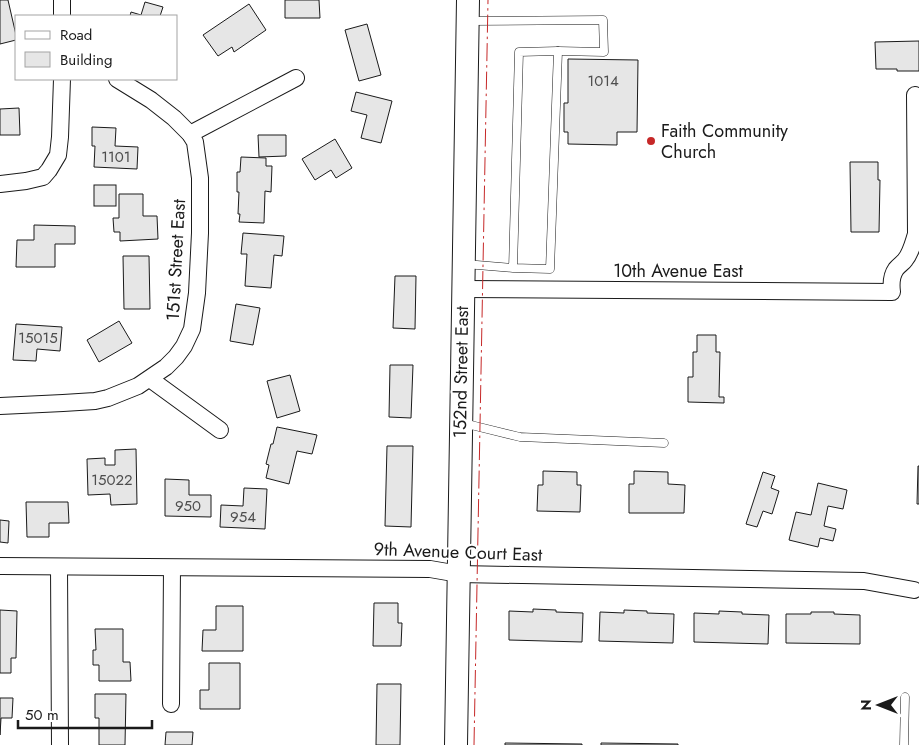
<svg xmlns="http://www.w3.org/2000/svg" width="919" height="745" font-family="Jost,sans-serif">
<style>
.building{fill:#e6e6e6;stroke:#1a1a1a}
.lines{fill:none;stroke-linecap:round;stroke-linejoin:round}
.service-casing{stroke:#1a1a1a;stroke-width:9}
.minor-casing{stroke:#1a1a1a;stroke-width:18}
.secondary-casing{stroke:#1a1a1a;stroke-width:24}
.service{stroke:#fff;stroke-width:8}
.minor{stroke:#fff;stroke-width:16}
.secondary{stroke:#fff;stroke-width:22}
.power{stroke:#c62828;stroke-width:1;stroke-dasharray:18 4 2.5 4;stroke-linecap:butt}
.poi-dot{fill:#c62828;stroke:#fff;stroke-width:2}
.labels{text-anchor:middle;stroke-width:4;stroke-linejoin:round;paint-order:stroke}
.number-label{font-size:15px;fill:#4d4d4d}
.poi-label{font-size:18px;fill:#1a1a1a;stroke:#fff;text-anchor:start}
.street-label{font-size:18px;fill:#1a1a1a;stroke:#fff}
</style>
<rect width="100%" height="100%" fill="#fff"/>
<!-- building -->
<g class="building">
<polygon points="0,0 8,0 16,35 16,40 0,44"/>
<polygon points="285,0 319,0 320,18 285,18"/>
<polygon points="145,2 163,7 160,16 130,16 131,12 141,15"/>
<polygon points="249,4 266,30 234,52 232,47 218,56 203,35"/>
<polygon points="367,24 381,75 359,81 345,30"/>
<polygon points="919,41 919,71 897,71 897,69 876,69 875,42"/>
<polygon points="568,59 638,60 637,132 617,132 617,145 568,144 568,132 564,132 564,103 568,103"/>
<polygon points="356,92 392,101 381,143 361,138 367,115 351,111"/>
<polygon points="19,108 20,135 0,135 0,109"/>
<polygon points="92,127 116,128 115,146 138,147 137,169 94,167 95,146 92,146"/>
<polygon points="258,135 286,135 286,156 259,157"/>
<polygon points="335,139 352,168 336,178 331,170 315,180 302,159"/>
<polygon points="241,157 266,158 266,166 272,166 271,192 265,191 264,223 239,222 240,214 238,214 239,192 237,192 237,172 240,172"/>
<polygon points="850,162 878,162 878,180 880,180 879,232 851,232"/>
<rect x="94" y="185" width="22" height="21"/>
<polygon points="119,194 143,194 143,216 157,216 158,239 120,241 120,232 114,232 113,218 119,218"/>
<polygon points="34,225 75,226 75,244 55,244 55,267 16,267 17,240 34,240"/>
<polygon points="243,233 284,236 282,256 274,255 271,288 245,286 247,254 241,254"/>
<polygon points="123,256 149,256 150,309 124,309"/>
<polygon points="395,276 416,276 415,329 393,328"/>
<polygon points="236,304 260,308 253,345 230,341"/>
<polygon points="119,321 132,343 99,362 87,340"/>
<polygon points="16,324 62,327 60,351 37,349 36,361 13,360"/>
<polygon points="697,335 716,335 716,352 720,352 719,397 724,397 724,403 688,402 688,377 693,377 693,352 697,352"/>
<polygon points="390,365 413,365 411,418 389,417"/>
<polygon points="290,375 300,411 277,418 267,381"/>
<polygon points="277,427 317,435 312,454 297,451 289,484 266,478 269,465 266,464 271,444 273,444"/>
<polygon points="387,446 413,446 411,527 385,526"/>
<polygon points="136,449 137,504 111,505 110,494 88,495 87,459 105,458 105,465 115,465 115,450"/>
<polygon points="918,466 919,466 919,504 917,504"/>
<polygon points="543,471 577,472 577,485 581,485 580,512 537,511 538,485 543,485"/>
<polygon points="634,471 668,472 668,484 685,485 684,513 629,513 629,484 634,484"/>
<polygon points="763,472 775,476 771,488 779,491 772,514 763,511 757,527 746,524"/>
<polygon points="165,479 189,480 189,495 211,495 211,517 165,516"/>
<polygon points="818,483 847,490 843,509 828,506 824,526 836,529 833,541 820,538 818,547 789,540 796,512 811,515"/>
<polygon points="244,488 267,489 265,529 220,527 221,505 243,506"/>
<polygon points="26,502 68,502 69,523 49,523 49,537 27,537"/>
<polygon points="0,520 9,521 8,543 0,542"/>
<polygon points="374,603 398,603 398,623 402,623 401,646 373,646"/>
<polygon points="216,606 243,606 243,651 202,651 203,630 216,630"/>
<polygon points="533,609 556,610 556,612 583,613 582,642 509,640 509,611 533,612"/>
<polygon points="0,610 17,611 16,658 11,658 11,673 0,673"/>
<polygon points="624,610 647,611 647,613 674,614 673,643 599,641 600,612 624,613"/>
<polygon points="719,611 742,612 742,614 769,615 768,644 694,642 694,613 719,614"/>
<polygon points="811,612 834,612 834,614 860,615 860,644 786,643 786,614 811,614"/>
<polygon points="95,629 123,629 123,662 130,662 131,681 99,681 99,665 93,665 93,650 96,650"/>
<polygon points="209,663 240,663 240,709 200,709 200,690 209,690"/>
<polygon points="377,684 401,684 400,745 376,745"/>
<polygon points="95,694 126,694 125,745 99,745 99,718 95,718"/>
<polygon points="0,698 13,698 12,718 1,718 0,735"/>
<polygon points="166,732 193,732 192,745 165,745"/>
<polygon points="505,743 582,744 582,745 505,745"/>
<polygon points="601,743 678,744 678,745 601,745"/>
</g>
<g class="lines">
<!-- service casing -->
<g class="service-casing">
<g id="service">
<polyline points="469,21 603,20 604,52 558,51"/>
<polyline points="465,264 513,268 550,269 558,51 519,52 513,268"/>
<polyline points="463,423 520,437 664,443"/>
<polyline points="904,745 905,697"/>
</g>
</g>
<!-- minor casing -->
<g class="minor-casing">
<g id="minor">
<polyline points="62,0 62,16"/>
<polyline points="190,134 296,78"/>
<polyline points="0,184 26,181 43,177 49,170 58,155 60,137 62,79"/>
<path d="M462,289L892,292C891,284 891,276 896,269C899,265 903,263 905,260C911,253 913,243 916,234L915,95"/>
<polyline points="150,379 220,430"/>
<polyline points="0,406 63,403 95,401 108,398 138,386 166,367 176,357 184,346 192,329 197,293 200,233 200,178 195,142 190,134 174,118 151,100 117,79"/>
<polyline points="0,566 430,569 459,574 864,581 914,590"/>
<polyline points="59,567 60,745"/>
<polyline points="171,704 172,568"/>
</g>
</g>
<!-- secondary casing -->
<g class="secondary-casing">
<polyline id="secondary" points="456,745 468,0"/>
</g>
<!-- service -->
<use href="#service" class="service"/>
<!-- minor -->
<use href="#minor" class="minor"/>
<!-- secondary -->
<use href="#secondary" class="secondary"/>
<!-- power -->
<polyline class="power" points="474,745 488,0"/>
</g>
<!-- markers -->
<circle class="poi-dot" cx="651" cy="141" r="5"/>
<g class="labels">
<!-- number labels -->
<g class="number-label">
<text x="603" y="86">1014</text>
<text x="116" y="162">1101</text>
<text x="38" y="343">15015</text>
<text x="112" y="485">15022</text>
<text x="188" y="511">950</text>
<text x="243" y="522">954</text>
</g>
<!-- poi labels -->
<g class="poi-label">
<text x="661" y="137">Faith Community<tspan x="661" dy="21">Church</tspan></text>
</g>
<!-- street labels -->
<g class="street-label">
<text transform="translate(176 260) rotate(-87)" y="6">151st Street East</text>
<text x="678" y="277">10th Avenue East</text>
<text transform="translate(461 372) rotate(-89)" y="6">152nd Street East</text>
<text transform="translate(458 552) rotate(2)" y="6">9th Avenue Court East</text>
</g>
</g>
<!-- legend -->
<rect x="15" y="15" width="162" height="65" fill="#ffffff" stroke="#a3a3a3"/>
<rect x="25" y="31" width="25" height="8" fill="#ffffff" stroke="#a3a3a3"/>
<text x="60" y="40" font-size="15" fill="#1a1a1a">Road</text>
<rect x="25" y="52" width="25" height="15" fill="#e6e6e6" stroke="#a3a3a3"/>
<text x="60" y="65" font-size="15" fill="#1a1a1a">Building</text>
<!-- north arrow -->
<g transform="translate(879 705) rotate(270)" stroke="#ffffff" stroke-width="4" paint-order="stroke">
<path d="M0-4L9 19L0 12L-9 19Z" fill="#1a1a1a"/>
<text y="-8" font-size="14" font-weight="bold" text-anchor="middle" fill="#1a1a1a">N</text>
</g>
<!-- scale -->
<path d="M18 720v8h134v-8" fill="none" stroke="#1a1a1a" stroke-width="2.5"/>
<text x="25" y="720" font-size="15" fill="#1a1a1a" stroke="#ffffff" stroke-width="4" paint-order="stroke">50 m</text>
</svg>
